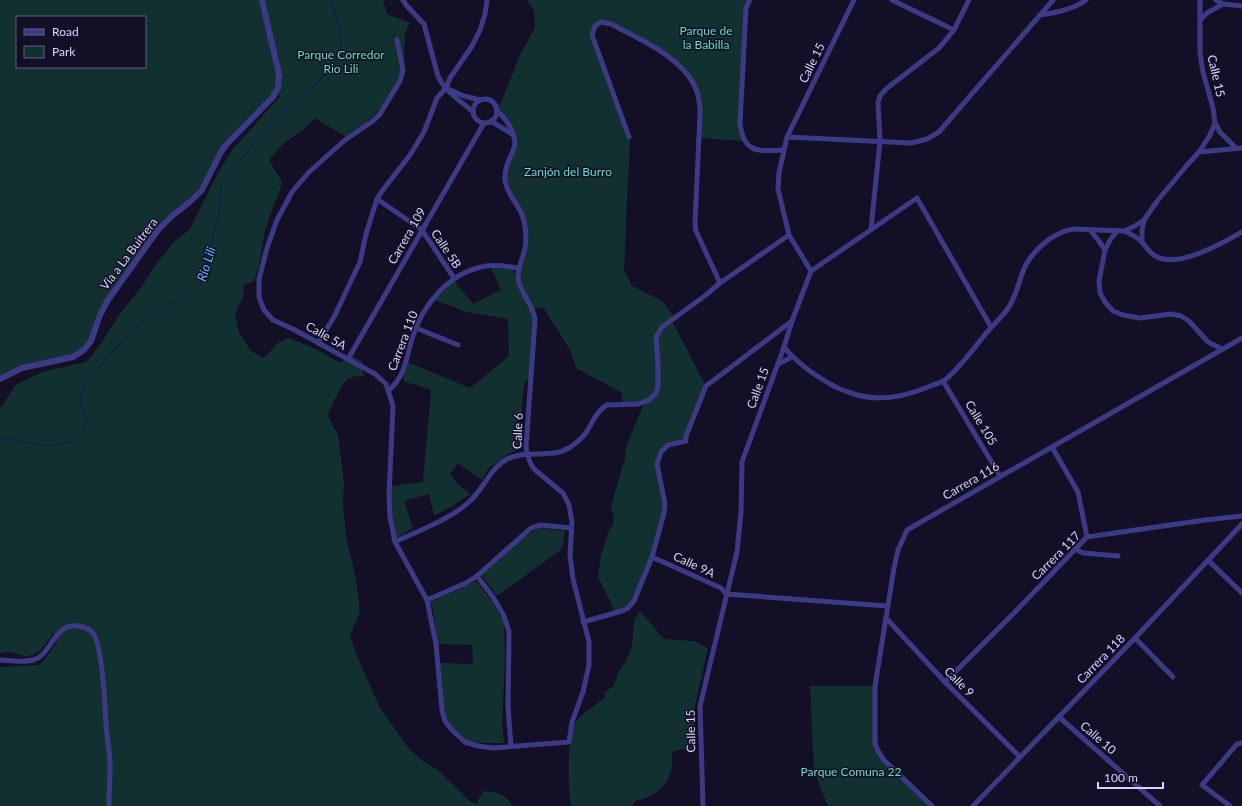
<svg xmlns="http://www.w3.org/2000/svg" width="1242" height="806" font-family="Lato,sans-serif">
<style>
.green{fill:#12302f;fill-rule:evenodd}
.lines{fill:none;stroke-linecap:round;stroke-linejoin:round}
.stream{stroke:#0c2248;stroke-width:1.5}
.minor{stroke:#3d3a85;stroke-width:5}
.tertiary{stroke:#3d3a85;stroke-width:6}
.labels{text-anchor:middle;stroke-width:3;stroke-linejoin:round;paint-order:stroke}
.park-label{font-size:12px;fill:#5fe0c0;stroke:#130f26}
.street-label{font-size:12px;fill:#d9d4ff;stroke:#130f26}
.water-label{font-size:13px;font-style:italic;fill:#62b6ff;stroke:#130f26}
</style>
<rect width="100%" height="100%" fill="#130f26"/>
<!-- green -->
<g class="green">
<path d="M0,0H383L387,14L410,23L405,33L404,73L384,107L348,138L315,118L304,129L283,144L269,160L282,182C278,198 271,211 266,227C261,246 262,262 254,281L244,285L243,297L235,314L239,333L251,351L264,358L278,343L289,338L309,346L341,363L350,355L363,362L362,369L364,376C359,376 353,376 348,379C341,384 331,407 328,416L338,435L344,482L343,503L346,537L356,579L360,612L350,636L354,649L380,708L410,750L424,762L438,770L472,803L477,804L479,798L484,791C499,792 504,794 513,806H0V667L39,665L45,659L57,642L54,633L41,650L27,657L10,652L0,653V407L3,405L15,385L42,372L86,362L100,345L119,315L142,286L159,260L173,243L190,229L219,171L234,148L280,96L276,93L232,138L208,181L172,216L108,300L91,341L82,353L22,368L0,378ZM17,17H145V67H17Z"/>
<polygon points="527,0 750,0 746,8 740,123 745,141 699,138 700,114 695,87 671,58 611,24 601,22 595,26 592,35 630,137 624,270 632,286 662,301 674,317 671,319 706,386 686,441 668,445 661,452 657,464 665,504 652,556 634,601 628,608 614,613 612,605 598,577 601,555 608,532 613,525 614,518 611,506 625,458 626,447 644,403 623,405 621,392 577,369 570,350 543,307 532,309 518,278 525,250 524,220 505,179 515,146 512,134 497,111 512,76 517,61 535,27 534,11"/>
<polygon points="491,268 513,269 518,288 534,317 529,377 524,384 521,421 516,421 514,440 521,442 521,448 508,454 488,469 482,480 458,463 450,474 456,482 470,494 456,504 434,516 429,494 404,501 413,528 396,538 391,509 391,486 423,482 431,390 403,381 407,362 470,388 509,356 508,319 466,312 435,300 454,281 473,304 501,290"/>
<polygon points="538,528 565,531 562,549 497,596 481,575 524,537"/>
<path d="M476,581L492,601L504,622L505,660L502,724L504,743C492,743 475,745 464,738C439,724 442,688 440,663L473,664L472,645L438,644L433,609L430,602Z"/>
<path d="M640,611L664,639L694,641L708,648L694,710L695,749L677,750L672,752C672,758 673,766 671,771C666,788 653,798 636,800L632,806H571C568,787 566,735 577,720C581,715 600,701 606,697L603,693L614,686L618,672L625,663L632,646L634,620Z"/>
<polygon points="810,686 875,686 878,751 932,806 828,806 814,771"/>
</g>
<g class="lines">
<!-- stream -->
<path class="stream" d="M0,437C23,442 49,450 72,441C77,439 82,432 86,428V418L81,407V392L86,380L101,365L132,330L156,312L179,300L200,286L207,270L213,236L219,216L221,186L248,150L295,100L315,85L338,60L342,39L332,4L329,0"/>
<!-- minor -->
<g class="minor">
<path d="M403,0L407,6L424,24L438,76C445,92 460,100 473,112"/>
<path d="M750,0L746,8L740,123C744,154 757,151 783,150"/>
<polyline points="892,0 954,30"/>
<polyline points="1216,0 1223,4 1242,6"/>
<path d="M1040,15C1055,13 1074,9 1086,0"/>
<polyline points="1200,20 1207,13 1223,4"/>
<path d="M397,40L403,70L400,81L380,114L373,121L345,140L309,172L292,192L277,220L267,248L259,279V297L264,310L273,320L293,329L375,374L386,384L393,406L389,495L390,517L395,542L427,600L436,644L442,710L445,721L451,729L465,742L478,746L493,748L569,742L572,722L583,692L589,665V642L573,579L570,555L572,522L569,505L563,493L534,469C529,462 527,455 526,447L535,320C534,305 520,294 518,278C517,270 522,260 524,252C527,243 526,231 524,221C521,206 507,196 505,180C504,167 510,159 514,148C518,136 506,118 497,111"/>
<polyline points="448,89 464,96 481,100"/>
<circle cx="485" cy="111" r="12"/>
<polyline points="491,121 512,134"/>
<polyline points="1215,123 1220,132 1236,148"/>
<path d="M629,137L592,35L595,26L601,22L611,24C639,39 682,57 695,87C699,95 700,105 700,114L695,223L696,231L720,283"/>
<polyline points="787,137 911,143 927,139 939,132 1053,0"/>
<polyline points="1199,152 1242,148"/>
<polyline points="377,199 422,230 454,278"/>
<polyline points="871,229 880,141 878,103 880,96 886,89 939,48 954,30 969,0"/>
<polyline points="1090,230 1099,241 1105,250"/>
<polyline points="1117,231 1110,240 1105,250 1099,281 1100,293 1105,302 1113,311 1123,315 1140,318 1171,314 1181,316 1189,321 1208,342 1222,349"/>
<path d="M1124,231C1131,234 1137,237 1142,242C1147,248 1150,254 1157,257C1180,268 1222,243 1242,232"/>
<polyline points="1142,242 1142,230 1144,220"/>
<polyline points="811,271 789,235 778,189 779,173 787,137 854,0"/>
<polyline points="811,271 917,198 991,327"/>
<polyline points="416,328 458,345"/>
<polyline points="318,343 334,317 360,262 366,234 377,199 382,191 410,155 424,132 437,98 446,88 450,78 472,46 480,30 485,14 487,0"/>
<path d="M784,347C797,363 814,375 832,385C838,389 847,391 854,394C879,402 904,397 928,387C933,385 940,383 945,380C961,367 974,348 987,332C994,324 1003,316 1009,307C1016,295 1018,286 1022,274C1029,253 1051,233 1073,229L1124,231L1135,226L1144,220L1158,200L1188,164L1199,152L1210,135L1215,123L1213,108L1203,72L1200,53V0"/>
<polyline points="348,359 484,123"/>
<polyline points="778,364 792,357"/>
<polyline points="943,381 1000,476"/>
<path d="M388,391C405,377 406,359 412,339C422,305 449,272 486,266C496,264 509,267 519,268"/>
<polyline points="1052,447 1078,492 1087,537"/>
<path d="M395,542C420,530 449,520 469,502C484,489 490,468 507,459C527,449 551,459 569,448C575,444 581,439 585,434C592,424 596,411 607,405L638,404L649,400L656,393L658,386V362L656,337L662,327L706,295L720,283L789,235"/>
<polyline points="1075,549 1083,553 1118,556"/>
<polyline points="652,557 721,588 726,594"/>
<polyline points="1209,561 1242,593"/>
<polyline points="477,576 493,597 503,614 509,631 508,707 511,746"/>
<polyline points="726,594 887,606"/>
<polyline points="427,600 466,583 477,576 531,528 540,525 571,528"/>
<polyline points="886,618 945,682 1020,757"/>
<polyline points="583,622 622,611 628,608 634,601 652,557 664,513 665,504 657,464 661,452 668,445 686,441 686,436 706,386 792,321"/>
<polyline points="1135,638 1173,677"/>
<path d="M0,660C11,660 22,663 33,660C50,656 52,630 71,626C79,625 87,627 93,633C103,647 105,705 106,724C107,738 110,752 110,766C110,779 109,793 109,806"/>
<polyline points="945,682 1014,613 1087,537 1205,520 1242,516"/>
<polyline points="1059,717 1160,806"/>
<polyline points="703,806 700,706 737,552 741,512 742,462 784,347 792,321 811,271"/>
<polyline points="932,806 884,760 878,751 875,744 875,686 894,568 898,550 907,530 1242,338"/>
<polyline points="973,806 1135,638 1242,524"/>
<polyline points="1230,806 1202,785 1237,744 1242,743"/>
</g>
<!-- tertiary -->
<polyline class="tertiary" points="0,379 22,368 73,357 84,350 91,341 100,315 108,300 158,230 172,216 191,201 202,190 222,150 227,144 273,97 278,88 279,74 262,0"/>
</g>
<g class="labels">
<!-- park labels -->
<g class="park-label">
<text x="706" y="35">Parque de<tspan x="706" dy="14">la Babilla</tspan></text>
<text x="341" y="59">Parque Corredor<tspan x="341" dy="14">Rio Lili</tspan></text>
<text x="568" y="176">Zanjón del Burro</text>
<text x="851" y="776">Parque Comuna 22</text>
</g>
<!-- street labels -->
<g class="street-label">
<text transform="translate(812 63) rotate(-64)" y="4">Calle 15</text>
<text transform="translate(1216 76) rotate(77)" y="4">Calle 15</text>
<text transform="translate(407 236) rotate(-60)" y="4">Carrera 109</text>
<text transform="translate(446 249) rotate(56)" y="4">Calle 5B</text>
<text transform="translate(129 254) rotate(-53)" y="4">Vía a La Buitrera</text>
<text transform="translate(326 336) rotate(29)" y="4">Calle 5A</text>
<text transform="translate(403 341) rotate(-69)" y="4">Carrera 110</text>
<text transform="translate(758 388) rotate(-70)" y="4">Calle 15</text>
<text transform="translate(981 423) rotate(59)" y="4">Calle 105</text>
<text transform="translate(518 431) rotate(-88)" y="4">Calle 6</text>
<text transform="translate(971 481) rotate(-30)" y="4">Carrera 116</text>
<text transform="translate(1056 556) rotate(-45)" y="4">Carrera 117</text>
<text transform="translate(694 565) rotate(25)" y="4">Calle 9A</text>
<text transform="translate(1101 659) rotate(-46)" y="4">Carrera 118</text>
<text transform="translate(959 682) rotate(45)" y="4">Calle 9</text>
<text transform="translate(691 731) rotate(-91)" y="4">Calle 15</text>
<text transform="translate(1098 738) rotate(41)" y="4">Calle 10</text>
</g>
<!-- water labels -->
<g class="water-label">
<text transform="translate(206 264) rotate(-73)" y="5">Río Lili</text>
</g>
</g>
<!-- legend -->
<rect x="16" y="16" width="130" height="52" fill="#130f26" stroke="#625e7d"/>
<rect x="24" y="29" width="20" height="6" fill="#3d3a85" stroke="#625e7d"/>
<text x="52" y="36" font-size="12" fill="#d9d4ff">Road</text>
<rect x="24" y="46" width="20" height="12" fill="#12302f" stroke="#625e7d"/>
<text x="52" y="56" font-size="12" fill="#d9d4ff">Park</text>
<!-- scale -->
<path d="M1098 782v6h65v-6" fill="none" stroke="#d9d4ff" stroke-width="2"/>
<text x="1104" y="782" font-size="12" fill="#d9d4ff" stroke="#130f26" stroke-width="3" paint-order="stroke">100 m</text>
</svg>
